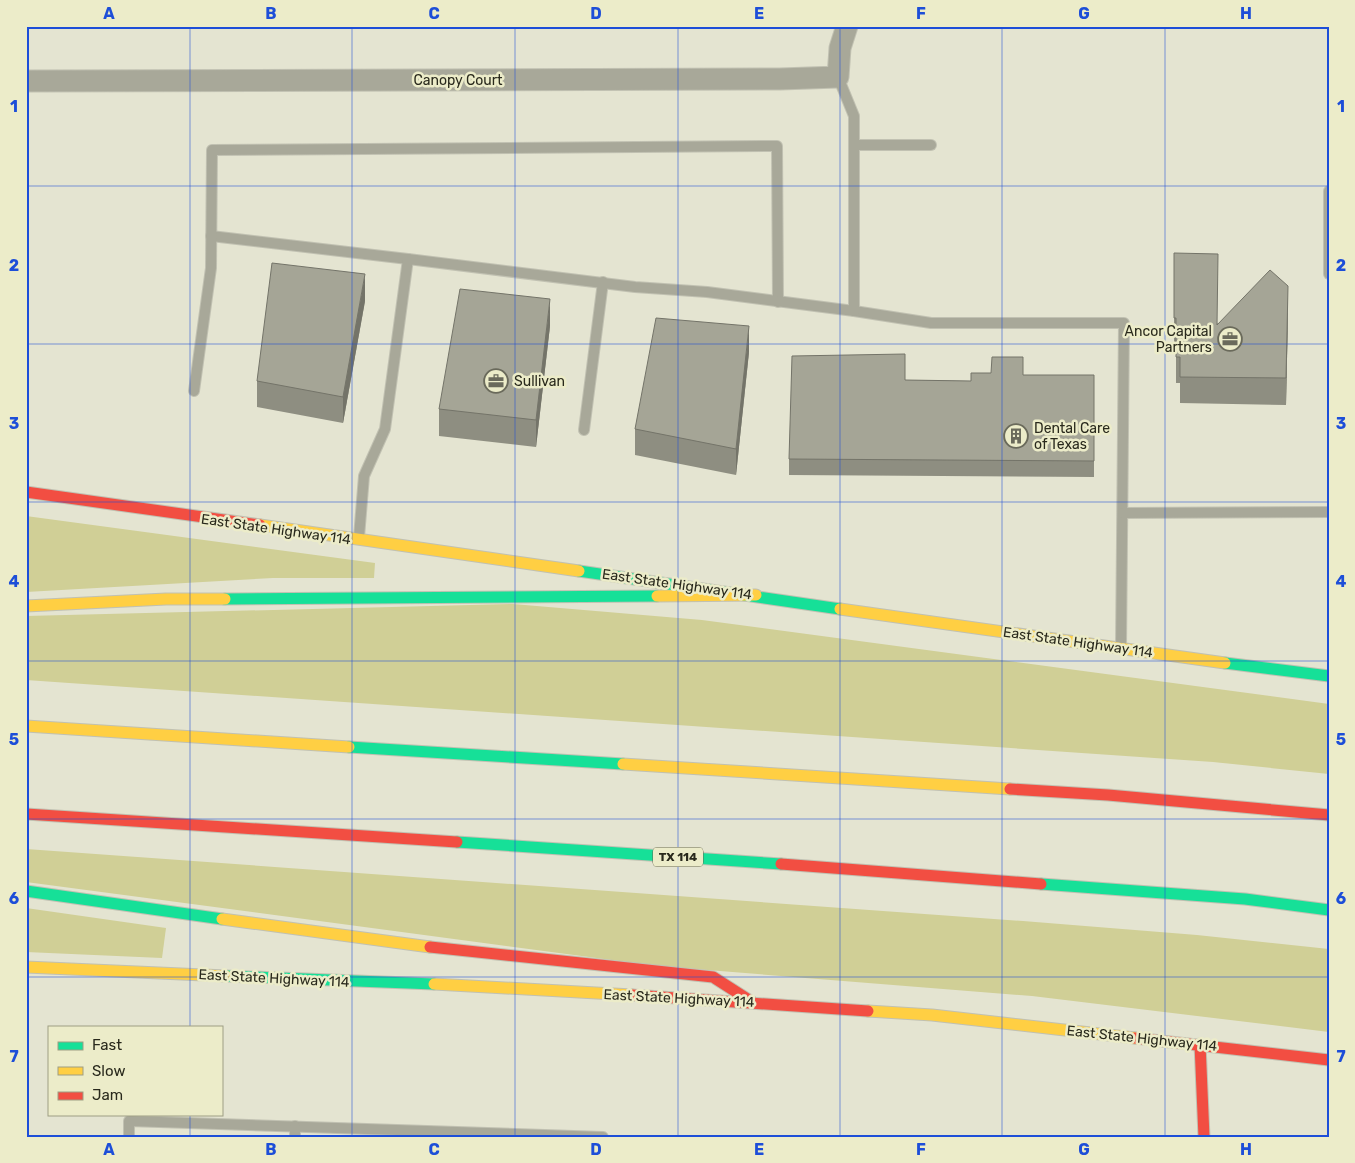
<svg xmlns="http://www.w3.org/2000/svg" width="1355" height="1163" font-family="Rubik,sans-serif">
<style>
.green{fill:#d0cf96}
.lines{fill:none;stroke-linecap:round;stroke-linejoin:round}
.lane-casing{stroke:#c1c1b2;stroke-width:12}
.street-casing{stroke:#c1c1b2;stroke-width:23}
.fast-casing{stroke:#c1c1b2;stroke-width:13}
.slow-casing{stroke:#c1c1b2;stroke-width:13}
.jam-casing{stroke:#c1c1b2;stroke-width:13}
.lane{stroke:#a8a899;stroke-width:10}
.street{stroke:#a8a899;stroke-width:21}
.fast{stroke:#16e098;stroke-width:11}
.slow{stroke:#ffcf43;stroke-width:11}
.jam{stroke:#f24e42;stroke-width:11}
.wall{fill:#8e8e81}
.shaded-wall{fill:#747469}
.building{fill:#a5a596;stroke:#747469}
.grid{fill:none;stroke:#1d4ed8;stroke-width:1;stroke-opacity:0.55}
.labels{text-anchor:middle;stroke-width:5;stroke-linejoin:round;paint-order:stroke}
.shield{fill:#ececc9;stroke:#646450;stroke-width:1}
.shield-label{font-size:12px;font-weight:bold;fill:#29291c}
.street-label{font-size:14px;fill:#29291c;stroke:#ececc9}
.poi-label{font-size:14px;fill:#29291c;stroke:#ececc9;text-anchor:start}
.neatline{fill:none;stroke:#1d4ed8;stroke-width:2}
.grid-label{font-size:16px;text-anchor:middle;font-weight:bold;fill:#1d4ed8}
</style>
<rect width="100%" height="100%" fill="#e4e4d1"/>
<!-- green -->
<g class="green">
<polygon points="26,516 375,563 374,578 273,578 26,592"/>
<polygon points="513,604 702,620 1329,704 1329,774 1213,762 26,680 26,616"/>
<polygon points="26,849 1023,921 1197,935 1329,949 1329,1032 1032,996 657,966 26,882"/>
<polygon points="26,908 166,928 162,958 26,952"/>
</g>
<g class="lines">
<!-- lane casing -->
<g class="lane-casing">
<g id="lane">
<polyline points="855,145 931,145"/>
<polyline points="1329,191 1329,274"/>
<polyline points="211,236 408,259"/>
<polyline points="854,311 931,323 1124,323 1121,648"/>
<polyline points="194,391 211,268 212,150 777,146 778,302"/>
<polyline points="584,430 603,282"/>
<polyline points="1123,513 1329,512"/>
<polyline points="359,537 364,476 385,429 408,259 635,287 707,292 854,311 854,116 838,77"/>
<polyline points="129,1137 129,1121 603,1137"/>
<polyline points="295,1137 295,1126"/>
</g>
</g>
<!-- street casing -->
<g class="street-casing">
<polyline id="street" points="26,81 780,79 838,77 840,48 847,26"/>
</g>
<!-- fast casing -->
<g class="fast-casing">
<g id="fast">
<polyline points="579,571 840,609"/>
<polyline points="225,599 657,596"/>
<polyline points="1225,663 1329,676"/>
<polyline points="349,747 623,764"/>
<polyline points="457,842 781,864"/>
<polyline points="1041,884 1245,899 1329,910"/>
<polyline points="26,891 222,919"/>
<polyline points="226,976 434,984"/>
</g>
</g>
<!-- slow casing -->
<g class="slow-casing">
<g id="slow">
<polyline points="260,525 579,571"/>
<polyline points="657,596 756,595"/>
<polyline points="26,606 166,599 225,599"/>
<polyline points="840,609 1225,663"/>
<polyline points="26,726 349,747"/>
<polyline points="623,764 1010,789"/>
<polyline points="222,919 430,947"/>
<polyline points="26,967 226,976"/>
<polyline points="434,984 632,995"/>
<polyline points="868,1011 932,1015 1135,1038"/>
</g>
</g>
<!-- jam casing -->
<g class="jam-casing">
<g id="jam">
<polyline points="26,492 260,525"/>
<polyline points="1010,789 1108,795 1329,815"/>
<polyline points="26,814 457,842"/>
<polyline points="781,864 1041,884"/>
<polyline points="430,947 713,977 752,1002"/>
<polyline points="632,995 868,1011"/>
<polyline points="1135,1038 1329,1060"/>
<polyline points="1200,1044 1204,1137"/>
</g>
</g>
<!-- lane -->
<use href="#lane" class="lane"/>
<!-- street -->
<use href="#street" class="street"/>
<!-- fast -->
<use href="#fast" class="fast"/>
<!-- slow -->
<use href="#slow" class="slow"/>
<!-- jam -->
<use href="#jam" class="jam"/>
</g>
<!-- wall -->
<g class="wall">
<polygon points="1174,253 1218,324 1288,313 1286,405 1180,403 1180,383 1176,383 1176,344 1174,344"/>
<polygon points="365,301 343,423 257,407 257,381"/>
<polygon points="550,326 536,447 439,436 439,409"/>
<polygon points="749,352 736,475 635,455 635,429"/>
<polygon points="1094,375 1094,477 789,475 789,459 905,380 971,381"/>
</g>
<!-- shaded-wall -->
<g class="shaded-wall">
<polygon points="365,274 365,301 343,423 343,397"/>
<polygon points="1288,286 1288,313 1286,405 1286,378"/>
<polygon points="550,299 550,326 536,447 536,420"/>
<polygon points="749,326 749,352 736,475 736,449"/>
</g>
<!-- building -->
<g class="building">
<polygon points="1174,253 1218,254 1217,325 1270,270 1288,286 1286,378 1180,377 1180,357 1176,357 1176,318 1174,318"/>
<polygon points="272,263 365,274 343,397 257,381"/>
<polygon points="460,289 550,299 536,420 439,409"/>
<polygon points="656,318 749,326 736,449 635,429"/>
<polygon points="905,354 905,380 971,381 971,373 991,373 992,357 1023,357 1023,375 1094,375 1094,461 789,459 792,356"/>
</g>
<!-- grid -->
<path class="grid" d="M190,26V1027M352,26V1137M515,26V1137M678,26V1137M840,26V1137M1002,26V1137M1165,26V1137M26,186H1329M26,344H1329M26,502H1329M26,661H1329M26,819H1329M26,977H1329M190,1114V1137"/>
<!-- icons -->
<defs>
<g id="office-ring" transform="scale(1.25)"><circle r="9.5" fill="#ececc9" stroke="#6a6a5b" stroke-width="1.5"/><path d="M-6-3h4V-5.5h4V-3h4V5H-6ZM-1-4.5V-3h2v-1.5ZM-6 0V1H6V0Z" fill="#6a6a5b"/></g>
<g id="building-ring" transform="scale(1.25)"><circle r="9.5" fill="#ececc9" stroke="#6a6a5b" stroke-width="1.5"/><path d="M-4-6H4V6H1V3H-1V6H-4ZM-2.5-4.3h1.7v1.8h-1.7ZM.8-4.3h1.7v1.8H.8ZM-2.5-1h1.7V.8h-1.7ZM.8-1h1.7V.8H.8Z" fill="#6a6a5b"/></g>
</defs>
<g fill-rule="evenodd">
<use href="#office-ring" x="1230" y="339"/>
<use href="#office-ring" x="496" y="381"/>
<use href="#building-ring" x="1016" y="436"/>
</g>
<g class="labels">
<!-- shield labels -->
<rect class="shield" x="653" y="847.5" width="50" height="19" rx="4"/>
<g class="shield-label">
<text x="678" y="861">TX 114</text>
</g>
<!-- street labels -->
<g class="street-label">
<text x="458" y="85">Canopy Court</text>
<text transform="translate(276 529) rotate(8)" y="5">East State Highway 114</text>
<text transform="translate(677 584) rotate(8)" y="5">East State Highway 114</text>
<text transform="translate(1078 642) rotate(8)" y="5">East State Highway 114</text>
<text transform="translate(274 978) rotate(3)" y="5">East State Highway 114</text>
<text transform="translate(679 998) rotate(3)" y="5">East State Highway 114</text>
<text transform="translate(1142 1038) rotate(6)" y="5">East State Highway 114</text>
</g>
<!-- poi labels -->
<g class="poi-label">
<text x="1212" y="336" text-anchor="end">Ancor Capital<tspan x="1212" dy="16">Partners</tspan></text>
<text x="514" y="386">Sullivan</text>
<text x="1034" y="433">Dental Care<tspan x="1034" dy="16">of Texas</tspan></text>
</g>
</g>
<!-- border -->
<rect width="1355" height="1163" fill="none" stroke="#ececc9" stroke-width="55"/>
<!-- legend -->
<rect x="48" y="1026" width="175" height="90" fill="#ececc9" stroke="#9e9e84"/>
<rect x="58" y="1042" width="25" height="8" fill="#16e098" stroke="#9e9e84"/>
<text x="92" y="1050" font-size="15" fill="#29291c">Fast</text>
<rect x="58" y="1067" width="25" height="8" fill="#ffcf43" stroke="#9e9e84"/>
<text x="92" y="1076" font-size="15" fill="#29291c">Slow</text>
<rect x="58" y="1092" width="25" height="8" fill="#f24e42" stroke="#9e9e84"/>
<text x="92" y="1100" font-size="15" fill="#29291c">Jam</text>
<rect x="28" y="28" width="1300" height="1108" class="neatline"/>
<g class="grid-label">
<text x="109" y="19">A</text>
<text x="271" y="19">B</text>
<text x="434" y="19">C</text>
<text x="596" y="19">D</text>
<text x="759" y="19">E</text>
<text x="921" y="19">F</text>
<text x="1084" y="19">G</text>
<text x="1246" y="19">H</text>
<text x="14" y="112">1</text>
<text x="1341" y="112">1</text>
<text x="14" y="271">2</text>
<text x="1341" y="271">2</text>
<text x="14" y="429">3</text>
<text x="1341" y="429">3</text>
<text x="14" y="587">4</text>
<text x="1341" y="587">4</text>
<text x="14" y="745">5</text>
<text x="1341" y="745">5</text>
<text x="14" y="904">6</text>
<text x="1341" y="904">6</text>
<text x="14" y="1062">7</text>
<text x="1341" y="1062">7</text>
<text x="109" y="1155">A</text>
<text x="271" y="1155">B</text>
<text x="434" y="1155">C</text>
<text x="596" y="1155">D</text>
<text x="759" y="1155">E</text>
<text x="921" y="1155">F</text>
<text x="1084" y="1155">G</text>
<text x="1246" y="1155">H</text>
</g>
</svg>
